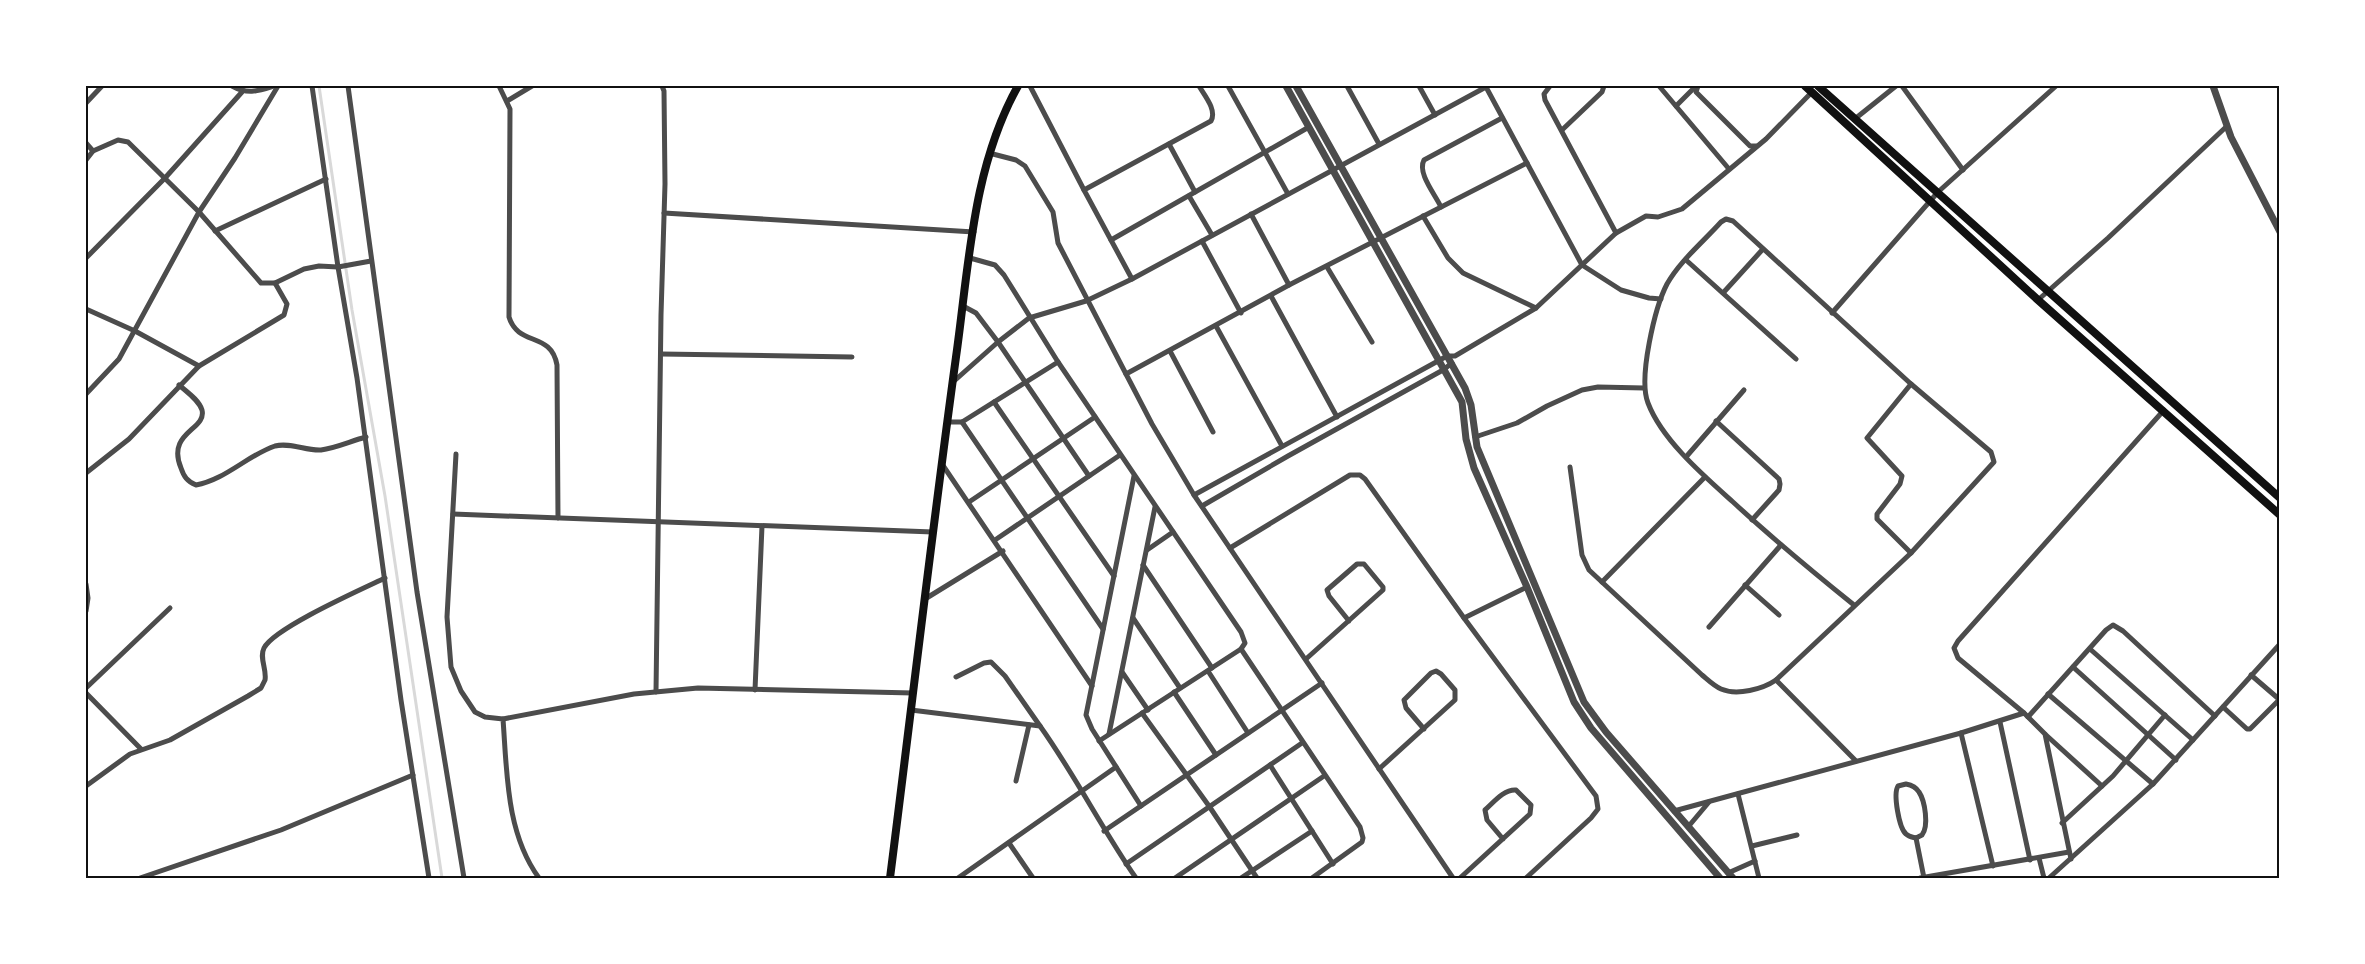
<svg xmlns="http://www.w3.org/2000/svg" width="2365" height="964" font-family="Quicksand,sans-serif">
<style>
.lines{fill:none;stroke-linecap:round;stroke-linejoin:round}
.stream{stroke:#d9d9d9;stroke-width:3}
.minor{stroke:#4c4c4c;stroke-width:5}
.tertiary{stroke:#4c4c4c;stroke-width:7}
.secondary{stroke:#111;stroke-width:8}
.primary{stroke:#111;stroke-width:8}
.neatline{fill:none;stroke:#111;stroke-width:2}
</style>
<rect width="100%" height="100%" fill="#fff"/>
<g class="lines">
<!-- stream -->
<polyline class="stream" points="319,86 352,310 385,496 442,878"/>
<!-- minor -->
<g class="minor">
<path d="M232,86C248,95 258,91 274,86"/>
<polyline points="312,86 338,267 357,378 401,700 429,878"/>
<polyline points="348,86 417,592 464,878"/>
<path d="M499,86L510,109L509,317C518,347 551,331 557,365L558,518"/>
<polyline points="1030,86 1084,190"/>
<path d="M1199,86C1205,96 1217,110 1211,121L1084,190L1132,279L1486,87L1582,265L1621,290L1649,298L1661,299"/>
<polyline points="1228,86 1288,194"/>
<polyline points="1347,86 1379,144"/>
<polyline points="1419,86 1435,115"/>
<polyline points="1659,86 1729,169"/>
<polyline points="1698,86 1696,92 1750,146 1756,146"/>
<polyline points="1902,86 1963,170"/>
<polyline points="507,101 532,86"/>
<polyline points="86,103 102,86"/>
<polyline points="1676,106 1696,86"/>
<polyline points="1856,118 1896,86"/>
<polyline points="1562,130 1602,92 1604,86"/>
<polyline points="86,143 93,151 118,140 128,142 199,212 261,283 275,283 304,269 319,266 338,267 371,261"/>
<polyline points="1169,144 1195,192"/>
<polyline points="989,153 1016,160 1025,166 1053,212 1058,243 1126,374"/>
<polyline points="86,160 93,151"/>
<polyline points="1189,196 1212,235"/>
<path d="M1441,207C1435,194 1417,173 1424,160L1502,118"/>
<polyline points="664,213 974,232"/>
<polyline points="1251,214 1289,285"/>
<polyline points="1423,216 1448,258 1463,273 1536,308"/>
<polyline points="215,231 326,179"/>
<polyline points="1616,233 1646,216 1658,217 1682,209 1766,139 1812,92"/>
<polyline points="1111,240 1309,127"/>
<polyline points="1202,241 1241,313"/>
<polyline points="86,258 165,178 242,92"/>
<polyline points="970,258 995,265 1004,275 1058,362 1241,632 1245,643 1241,649 1360,827 1363,838 1362,842 1312,878"/>
<polyline points="1686,260 1796,359"/>
<polyline points="1327,267 1372,342"/>
<polyline points="1723,293 1763,249"/>
<polyline points="1271,296 1337,417"/>
<polyline points="2038,300 2108,238 2227,126"/>
<polyline points="963,306 976,313 998,342 1089,476"/>
<polyline points="86,309 135,331 199,366"/>
<polyline points="1832,313 1938,192 2056,86"/>
<polyline points="1216,326 1282,446"/>
<polyline points="1170,351 1213,432"/>
<polyline points="661,354 852,357"/>
<polyline points="953,382 998,342 1029,318 1086,301 1132,279"/>
<path d="M179,385C187,392 199,400 202,410C207,430 166,432 181,468C184,477 187,481 196,485C225,480 248,455 275,446C290,442 306,451 321,450C336,448 351,441 366,437"/>
<polyline points="86,394 119,359 199,212 235,158 278,86"/>
<polyline points="994,402 1114,576"/>
<polyline points="1716,421 1779,479 1780,484 1779,490 1752,520"/>
<polyline points="947,422 962,422 1058,362"/>
<polyline points="962,422 1103,629"/>
<polyline points="1475,437 1517,423 1547,406 1582,390 1598,387 1644,388"/>
<path d="M456,454L447,617L451,667L461,691L475,712L485,717L503,719C507,772 506,833 539,878"/>
<polyline points="1686,457 1744,390"/>
<polyline points="942,464 1092,686"/>
<path d="M1570,467L1582,555L1589,570L1702,675C1708,680 1714,686 1721,689C1737,696 1763,689 1776,680L1911,553L1994,462L1991,452L1911,384L1733,221L1726,219L1721,222C1703,242 1680,261 1667,284C1655,307 1638,378 1648,403C1662,440 1704,476 1733,502C1772,538 1813,572 1854,605"/>
<polyline points="86,473 129,439 199,366 284,315 287,304 275,283"/>
<polyline points="1134,476 1086,715 1092,729 1141,806"/>
<polyline points="1194,495 1438,361 1447,356 1455,356 1536,308 1616,233 1545,100 1544,94 1550,86"/>
<polyline points="969,502 1095,417"/>
<polyline points="1202,506 1288,456 1443,370 1452,363"/>
<polyline points="453,514 933,532"/>
<polyline points="995,540 1120,455"/>
<polyline points="1230,548 1350,475 1360,475 1365,479 1464,618 1596,796 1598,809 1591,818 1526,878"/>
<polyline points="1147,550 1173,532"/>
<polyline points="1911,553 1877,519 1877,514 1900,484 1902,476 1867,438 1911,384"/>
<polyline points="1143,565 1212,668"/>
<polyline points="1602,582 1705,477"/>
<polyline points="86,584 88,598 86,611"/>
<polyline points="1745,585 1779,615"/>
<polyline points="925,599 1003,551"/>
<polyline points="1133,618 1180,688"/>
<polyline points="1464,618 1527,587"/>
<polyline points="1709,627 1781,545"/>
<polyline points="2090,649 2193,740"/>
<polyline points="1306,659 1383,590 1383,587 1364,564 1357,564 1327,590 1329,596 1349,621"/>
<polyline points="2073,667 2176,760"/>
<polyline points="1208,671 1248,733"/>
<polyline points="1122,672 1148,710"/>
<polyline points="2251,675 2280,700"/>
<polyline points="956,677 984,663 991,662 1005,676 1040,726"/>
<polyline points="1776,680 1856,761"/>
<polyline points="86,688 170,608"/>
<polyline points="755,690 762,526"/>
<polyline points="656,692 661,315 665,184 664,91 662,86"/>
<polyline points="1174,692 1216,755"/>
<polyline points="86,693 141,749"/>
<polyline points="2048,694 2153,784"/>
<polyline points="2223,707 2247,729 2250,729 2280,699"/>
<path d="M911,710L1040,726C1075,775 1102,829 1136,878"/>
<polyline points="1142,713 1209,806 1257,878"/>
<polyline points="2028,717 2106,630 2113,625 2123,631 2215,716"/>
<polyline points="503,719 634,694 698,688 913,693"/>
<polyline points="2000,722 2030,860"/>
<polyline points="1961,733 2024,713"/>
<polyline points="1109,734 1155,507"/>
<polyline points="2046,735 2102,786"/>
<polyline points="1099,741 1241,649"/>
<polyline points="1270,765 1333,864"/>
<polyline points="1379,769 1455,700 1455,690 1441,674 1436,671 1431,673 1404,700 1406,708 1424,729"/>
<polyline points="1016,781 1029,725"/>
<path d="M1906,784C1911,785 1916,787 1919,792C1925,801 1929,826 1922,835L1916,838C1912,837 1909,837 1906,834C1899,828 1893,794 1898,786Z"/>
<path d="M86,786L130,754L170,740L248,696L261,688L265,680C267,669 259,658 264,648C274,628 362,589 385,578"/>
<polyline points="1738,794 1759,878"/>
<polyline points="1674,811 1961,733 1993,866"/>
<polyline points="2062,823 2113,776 2165,715"/>
<polyline points="1688,827 1709,802"/>
<polyline points="1104,831 1322,683"/>
<polyline points="1916,838 1924,878"/>
<polyline points="1009,843 1033,878"/>
<polyline points="1752,846 1797,835"/>
<polyline points="2039,858 2044,878"/>
<polyline points="2071,859 2045,734 2024,713 1958,658 1954,648 1958,641 2164,410"/>
<polyline points="1126,864 1302,743"/>
<polyline points="1728,873 1755,861"/>
<polyline points="140,878 281,830 413,775"/>
<polyline points="958,878 1116,767"/>
<polyline points="1175,878 1324,776"/>
<polyline points="1241,878 1312,831"/>
<polyline points="1453,878 1194,495 1152,424 1126,374 1289,285 1527,163"/>
<path d="M1460,878L1530,814L1531,805L1516,790C1504,789 1493,803 1485,810L1487,820L1503,839"/>
<polyline points="1920,878 2069,852"/>
<polyline points="2049,878 2153,784 2280,644"/>
</g>
<!-- tertiary -->
<g class="tertiary">
<polyline points="1286,86 1462,402 1466,439 1474,468 1527,587 1574,702 1591,728 1720,878"/>
<polyline points="1296,86 1465,388 1471,405 1477,447 1584,702 1606,732 1733,878"/>
<polyline points="2213,86 2231,137 2280,232"/>
</g>
<!-- secondary -->
<path class="secondary" d="M890,878C912,705 932,531 956,357C969,266 972,168 1018,86"/>
<!-- primary -->
<g class="primary">
<polyline points="1805,86 2038,300 2280,515"/>
<polyline points="1818,86 2280,498"/>
</g>
</g>
<!-- border -->
<rect width="2365" height="964" fill="none" stroke="#ffffff" stroke-width="174"/>
<rect x="87" y="87" width="2191" height="790" class="neatline"/>
</svg>
